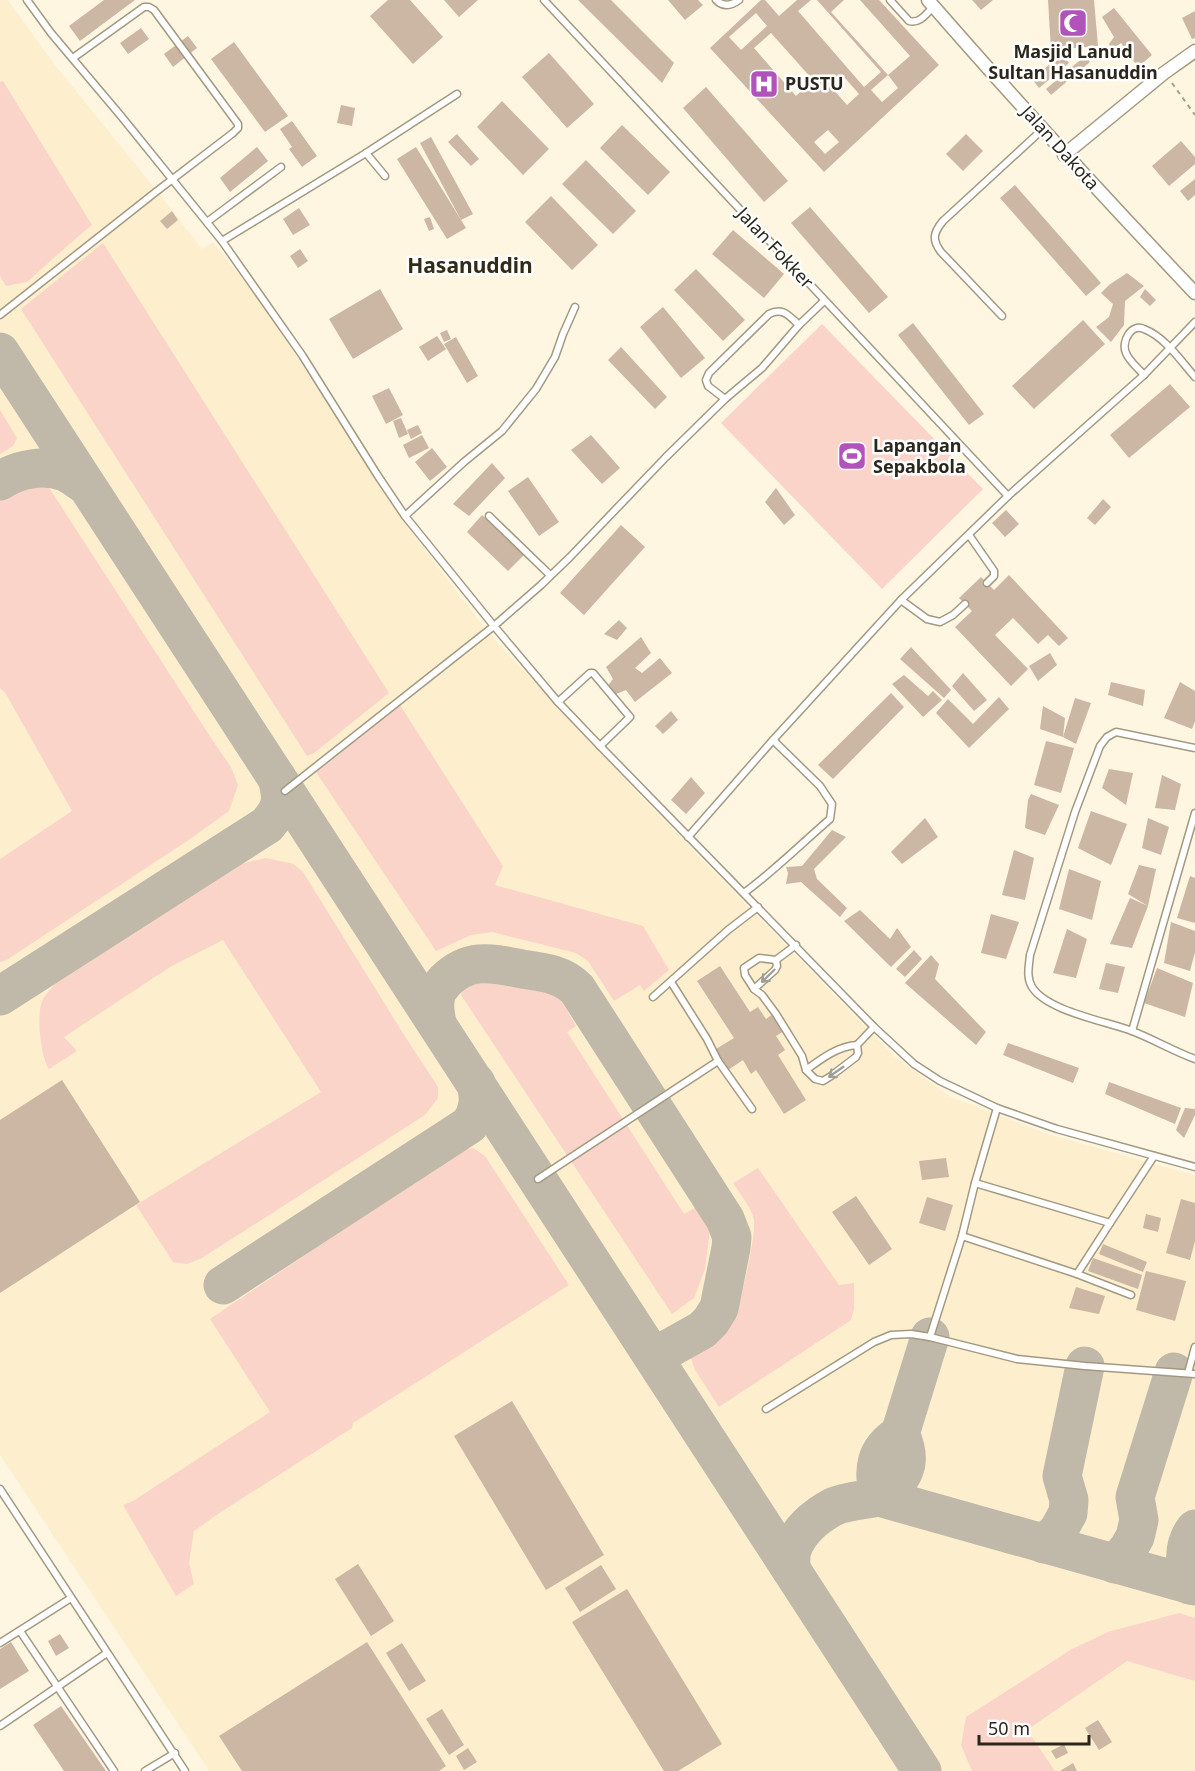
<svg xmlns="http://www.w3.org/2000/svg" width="1195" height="1771" font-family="'Noto Sans',sans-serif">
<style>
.built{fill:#fdefce}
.green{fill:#fad4c8}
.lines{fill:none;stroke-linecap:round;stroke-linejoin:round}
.taxiway{stroke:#c0b8a8;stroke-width:39}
.building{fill:#ccb6a4;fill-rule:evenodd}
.lane-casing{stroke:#a39981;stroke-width:9}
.street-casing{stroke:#a39981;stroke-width:15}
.path{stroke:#a69f8f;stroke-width:2;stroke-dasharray:4.5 4.5;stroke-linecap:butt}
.lane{stroke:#fff;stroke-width:6}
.street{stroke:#fff;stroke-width:12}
.oneway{stroke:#a09e99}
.labels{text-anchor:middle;stroke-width:5;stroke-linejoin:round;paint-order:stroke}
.poi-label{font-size:18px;font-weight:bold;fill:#2b271d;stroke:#fff;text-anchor:start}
.street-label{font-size:18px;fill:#2b271d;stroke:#fff}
.quarter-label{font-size:21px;font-weight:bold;fill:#332b17;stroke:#fff}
</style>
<rect width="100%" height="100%" fill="#fff6e2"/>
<!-- built -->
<polygon class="built" points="0,0 8,0 55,65 157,191 202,249 213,242 264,306 406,525 486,630 648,804 895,1057 951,1097 1051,1135 1195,1175 1195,1771 209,1771 0,1455"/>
<!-- green -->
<g class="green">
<polygon points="3,81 92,225 67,246 27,282 6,286 0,276 0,82"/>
<polygon points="103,243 389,693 314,753 307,756 21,309"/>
<polygon points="822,324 983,489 882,589 721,423"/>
<polygon points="0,410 17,438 13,446 0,454"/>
<polygon points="21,483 46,483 213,741 231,767 238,785 229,811 190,839 5,961 0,962 0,859 72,811 6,694 0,688 0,492"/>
<polygon points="400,705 503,866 495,885 643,926 669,970 644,991 640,985 614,1001 588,961 576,953 492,932 471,935 436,951 316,772"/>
<path d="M266,858L294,864L303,872L406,1038L438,1087V1098L425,1115L202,1258L187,1264L173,1262L136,1205L321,1092L223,940L170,967L64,1037L77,1051L49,1069C40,1055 36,1013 43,999C46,994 51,989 55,984L244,863Z"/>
<polygon points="480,980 513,980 553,986 576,1026 567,1032 684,1214 696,1207 710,1230 705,1269 694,1298 672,1314 461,995 465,985"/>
<polygon points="473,1148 485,1156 569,1285 353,1423 352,1428 218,1514 194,1531 189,1563 194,1584 176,1596 123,1505 133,1501 270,1412 210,1319 460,1151"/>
<path d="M758,1168L839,1285L854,1283V1309L851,1320L719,1407L695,1370L690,1356C700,1343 719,1337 730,1324C740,1311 756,1237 754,1220C753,1210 739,1192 733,1183Z"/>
<polygon points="1179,1613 1195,1618 1195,1681 1127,1661 1027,1730 1055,1771 972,1771 961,1745 966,1717 1072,1649 1108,1632"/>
</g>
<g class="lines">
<!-- taxiway -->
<g class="taxiway">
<polyline points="0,352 922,1771"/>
<path d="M0,481C18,469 44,464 65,472C72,475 79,481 86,485"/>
<path d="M0,996L267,825C282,808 283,800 277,778"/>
<path d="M437,1024C436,1017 434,1008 435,1001C435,993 440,987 445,981C469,957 492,963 522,969C543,972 562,974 577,989L725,1219L732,1237L731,1248L719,1308L711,1321L702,1330L668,1349L662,1355L661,1369"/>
<path d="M223,1285L469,1125C479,1112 480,1099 476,1083"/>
<path d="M930,1337L900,1434C914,1463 904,1480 879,1497L1195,1586"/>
<polyline points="1044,1544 1058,1531 1068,1513 1069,1500 1062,1476 1085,1366"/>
<polyline points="1115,1564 1128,1549 1135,1537 1139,1520 1135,1497 1174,1372"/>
<path d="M791,1569C791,1563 790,1556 792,1550C798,1531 816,1516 833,1507C845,1501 865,1500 879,1497C872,1469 875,1450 900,1434"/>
<path d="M1190,1585C1185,1565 1182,1546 1195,1529"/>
</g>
</g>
<!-- building -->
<g class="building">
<polygon points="104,0 135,0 80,41 69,26"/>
<polygon points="388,0 410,0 443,37 413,64 370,16"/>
<polygon points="444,0 478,0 459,17"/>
<polygon points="578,0 611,0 674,63 662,83"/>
<polygon points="668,0 698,0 703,5 685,20"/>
<path d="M761,0H765L779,16L797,0H811L798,11L864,87L881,72L817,0H844L831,12L888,75L871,90L882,102L898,88L888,75L910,56L860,0H879L939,65L824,172L710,48ZM756,13L767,26L741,50L729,37ZM771,33L813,80L796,96L754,48ZM845,78L859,94L847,105L833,89ZM828,130L839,142L825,154L814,142Z"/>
<polygon points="972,0 993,0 981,10"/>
<polygon points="1048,0 1094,0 1098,46 1051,50"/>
<polygon points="1114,8 1152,55 1138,67 1121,43 1112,50 1109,44 1114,37 1102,17"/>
<polygon points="1195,11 1195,38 1192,39 1182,18"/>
<polygon points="141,28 149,39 128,54 120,43"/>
<polygon points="188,36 197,48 173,67 164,54"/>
<polygon points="234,42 288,116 265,132 211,59"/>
<polygon points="549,53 594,104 567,128 522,77"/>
<polygon points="1062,54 1069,63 1039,88 1032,79"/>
<polygon points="1085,56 1090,62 1051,95 1046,89"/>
<polygon points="706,87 788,181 764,202 683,108"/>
<polygon points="502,101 549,149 523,175 477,127"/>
<polygon points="341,105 355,108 352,126 337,123"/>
<polygon points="292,121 317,156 302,167 289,149 292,147 280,129"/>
<polygon points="622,125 670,172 648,195 600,148"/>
<polygon points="457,134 479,159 471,166 448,142"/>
<polygon points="966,134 983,151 963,171 946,154"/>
<polygon points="431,137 473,214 461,220 420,143"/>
<polygon points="1181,141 1195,157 1195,164 1169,186 1152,166"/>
<polygon points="257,147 268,161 230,192 220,178"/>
<polygon points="416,147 466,228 447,239 397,159"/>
<polygon points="586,160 636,211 613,234 562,184"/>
<polygon points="1195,179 1195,195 1188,201 1180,191"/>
<polygon points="1015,185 1101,283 1086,296 1000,198"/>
<polygon points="551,196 598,245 572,270 525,222"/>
<polygon points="810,207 888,297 869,313 791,223"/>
<polygon points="299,208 310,225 293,235 283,219"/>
<polygon points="172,211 178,220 167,229 160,221"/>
<polygon points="430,217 434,229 429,231 424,219"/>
<polygon points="733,230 784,274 764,298 712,254"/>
<polygon points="300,249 308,261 298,268 290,256"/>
<polygon points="696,269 745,320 723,341 674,290"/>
<polygon points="1127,273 1144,286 1125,301 1124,325 1111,342 1096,327 1109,317 1113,304 1101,293 1109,285"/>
<polygon points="380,289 403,329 353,359 329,319"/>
<polygon points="1145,289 1156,300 1150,306 1140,297"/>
<polygon points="663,307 705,358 681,378 640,327"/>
<polygon points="1083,320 1105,344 1034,409 1012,386"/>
<polygon points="913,323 984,414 969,425 898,335"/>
<polygon points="447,330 451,339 444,342 440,333"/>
<polygon points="437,336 446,349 428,361 419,347"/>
<polygon points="456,337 478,376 467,383 444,344"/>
<polygon points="621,347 667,397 655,409 608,360"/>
<polygon points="1170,384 1190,407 1129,458 1110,435"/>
<polygon points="389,388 403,415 386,424 372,396"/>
<polygon points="401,418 408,434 399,438 393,421"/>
<polygon points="418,425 422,433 411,439 407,430"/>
<polygon points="422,435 429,448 409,458 403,445"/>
<polygon points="591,435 620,468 602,484 571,450"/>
<polygon points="432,448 447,467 430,481 415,462"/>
<polygon points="492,463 505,478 469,516 453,504"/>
<polygon points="528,477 559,522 539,536 508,491"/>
<polygon points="776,488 795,515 784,525 765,502"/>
<polygon points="1103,499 1111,507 1095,525 1087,518"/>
<polygon points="1006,510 1019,524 1005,537 992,523"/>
<polygon points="482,515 524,555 508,571 467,532"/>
<polygon points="621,525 645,547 584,615 560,593"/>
<polygon points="1009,575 1068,638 1059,646 1048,635 1038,644 1013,618 995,635 1028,669 1011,686 955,627 972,611 959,598 981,577 994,590"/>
<polygon points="619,620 627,628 617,640 604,634"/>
<polygon points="641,637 651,653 635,668 642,673 660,658 672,673 635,702 626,690 614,695 607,687 613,679 606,667"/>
<polygon points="911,647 951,690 944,698 900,659"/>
<polygon points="1050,653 1057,665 1038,681 1029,666"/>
<polygon points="963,673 987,700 974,711 952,686"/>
<polygon points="904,675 928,696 933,691 942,700 923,717 892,684"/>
<polygon points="1111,682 1145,690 1143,706 1108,695"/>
<polygon points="1180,682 1195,691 1195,721 1192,729 1164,718"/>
<polygon points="891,693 904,707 833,779 818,765"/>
<polygon points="999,697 1009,709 969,748 936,713 948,699 973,724"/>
<polygon points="1075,698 1091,703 1076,744 1063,737"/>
<polygon points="1043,706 1065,718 1063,737 1040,729"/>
<polygon points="671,711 678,720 663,734 655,726"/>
<polygon points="1046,741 1074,748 1061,793 1034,785"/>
<polygon points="1109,769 1133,773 1126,805 1102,788"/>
<polygon points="1162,775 1181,784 1175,810 1155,808"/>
<polygon points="691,777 705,793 686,814 671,800"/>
<polygon points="1031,794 1059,805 1045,835 1025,828 1028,800"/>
<polygon points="1091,811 1127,824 1111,865 1078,848"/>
<polygon points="925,818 938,837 902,864 891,852"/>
<polygon points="1148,818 1169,827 1161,855 1142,848"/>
<polygon points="832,830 846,837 814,869 817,879 847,908 840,917 801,882 786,884 788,873 786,867 802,866"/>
<polygon points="1014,850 1034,858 1025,900 1002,895"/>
<polygon points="1139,865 1156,869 1148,906 1132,948 1110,944 1130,898 1148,906 1128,894"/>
<polygon points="1069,869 1101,881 1092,920 1059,909"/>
<polygon points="1190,876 1195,878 1195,923 1177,918"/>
<polygon points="860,910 890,939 897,928 911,947 891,967 844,921"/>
<polygon points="991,914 1019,922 1006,959 981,953"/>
<polygon points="1171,922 1195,931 1195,952 1190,971 1164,963"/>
<polygon points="1067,929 1087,939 1076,978 1053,973"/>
<polygon points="914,950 922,959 905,977 896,969"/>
<polygon points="931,955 939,964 935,979 986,1032 976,1045 905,983"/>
<polygon points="1106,963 1125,967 1118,993 1099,989"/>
<polygon points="720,966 750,1012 758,1007 766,1019 773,1014 784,1031 776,1036 785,1050 778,1055 806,1100 784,1114 756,1070 751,1074 743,1060 728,1070 716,1049 734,1038 697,981"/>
<polygon points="1157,968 1193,983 1185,1017 1144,1003"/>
<polygon points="1008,1043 1079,1068 1073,1083 1003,1055"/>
<polygon points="62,1080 140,1202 0,1293 0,1120"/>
<polygon points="1109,1082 1181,1108 1175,1124 1105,1094"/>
<polygon points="1185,1108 1195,1109 1195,1115 1184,1138 1176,1130"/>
<polygon points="946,1158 949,1177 922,1180 919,1161"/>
<polygon points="856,1196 892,1249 869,1265 832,1212"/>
<polygon points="927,1197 953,1205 945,1231 919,1223"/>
<polygon points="1181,1199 1195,1203 1195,1241 1190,1260 1166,1253"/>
<polygon points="1146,1214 1161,1218 1158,1232 1143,1228"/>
<polygon points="1103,1244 1147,1262 1143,1272 1099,1254"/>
<polygon points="1093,1258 1142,1275 1138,1289 1088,1271"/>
<polygon points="1146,1271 1186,1281 1175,1321 1136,1310"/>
<polygon points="1076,1287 1105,1296 1099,1314 1069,1308"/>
<polygon points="512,1401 604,1555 546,1590 454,1436"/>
<polygon points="358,1564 394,1621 371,1636 335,1579"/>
<polygon points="601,1565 616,1589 580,1612 565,1588"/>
<polygon points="627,1589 722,1744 678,1771 664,1771 572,1622"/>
<polygon points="60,1634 69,1648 56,1656 48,1641"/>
<polygon points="11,1642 29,1671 0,1689 0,1649"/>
<polygon points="367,1642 446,1766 439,1771 242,1771 219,1736"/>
<polygon points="402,1643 426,1681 409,1691 386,1653"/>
<polygon points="61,1706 106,1771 64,1771 33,1725"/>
<polygon points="442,1709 464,1745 449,1755 426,1719"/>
<polygon points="1098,1720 1112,1742 1099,1750 1085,1728"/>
<polygon points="1064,1744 1068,1753 1056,1759 1051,1751"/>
<polygon points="468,1748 477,1762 464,1770 456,1756"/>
<polygon points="1073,1763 1077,1771 1060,1771"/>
</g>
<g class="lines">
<!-- lane casing -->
<g class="lane-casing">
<g id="lane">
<polyline points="27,0 51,33 121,116 222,241 302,355 378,476 405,516 494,626 558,702 600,746 874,1027 914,1064 940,1081 997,1108 1057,1129 1195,1167"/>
<polyline points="544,0 1008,496"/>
<path d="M716,0C723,7 731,6 739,0"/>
<path d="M890,0L909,21C920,24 926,14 933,7"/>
<polyline points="366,153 385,176"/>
<polyline points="207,222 281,167"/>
<polyline points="222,241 366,153 457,94"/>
<polyline points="0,315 157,191 233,133 238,128 238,124 154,10 149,7 144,7 73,58"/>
<path d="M1002,316L941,252C932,240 933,233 943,221L1043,129"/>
<path d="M1144,375C1138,368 1129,361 1126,353C1121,342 1131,323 1144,329C1165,337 1181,361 1195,377"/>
<path d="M725,399L708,386L706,380L709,373L769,314C783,307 789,316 799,325"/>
<polyline points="405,516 464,462 502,431 536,389 555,357 563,334 575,307"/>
<polyline points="489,516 550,575"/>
<polyline points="969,535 994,571 994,576 987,583"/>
<polyline points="901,600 927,619 940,622 953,615 965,604"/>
<polyline points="558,702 590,673 593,673 630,717 600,746"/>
<path d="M1195,748L1116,732L1107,737L1100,746L1075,812L1030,955C1029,966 1026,977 1032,987C1047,1011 1105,1021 1132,1031C1153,1039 1173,1051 1195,1059"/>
<polyline points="285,791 494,626 541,585 570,557 666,457 725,399 762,368 799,325 824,301"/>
<polyline points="688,837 773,740 901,600 1008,496 1144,375 1195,322"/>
<path d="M744,893C774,871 801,844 830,819L832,804L820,786L773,740"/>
<polyline points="776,960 759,958 744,968 745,975 754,989 762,995 776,1014 802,1056 806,1070 815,1079 823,1081 831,1076 856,1057 858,1053 857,1045 874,1027"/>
<polyline points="671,982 707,1039 718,1061 752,1109"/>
<polyline points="754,989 775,970 777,966 776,960 796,945"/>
<polyline points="653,997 728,930 758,907"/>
<polyline points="1132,1031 1195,813"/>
<path d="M806,1070C821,1059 838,1046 857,1045"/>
<polyline points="538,1179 718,1061"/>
<polyline points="975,1183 1110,1223 1154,1156"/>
<polyline points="962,1236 1077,1274 1110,1223"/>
<polyline points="1077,1274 1131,1295"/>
<polyline points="930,1337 962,1236 975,1183 997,1108"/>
<polyline points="1188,1373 1195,1347"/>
<polyline points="766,1409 874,1342 891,1335 911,1334 930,1337 1017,1359 1085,1366 1195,1374"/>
<polyline points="0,1489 185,1771"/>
<polyline points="20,1631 114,1771"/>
<polyline points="0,1643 71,1598"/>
<polyline points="0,1726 107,1653"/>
<polyline points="145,1771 175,1753"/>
</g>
</g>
<!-- street casing -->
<g class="street-casing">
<g id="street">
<path d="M928,0C1015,100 1104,197 1195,293"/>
<polyline points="1064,155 1164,73 1195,51"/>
</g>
</g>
<!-- path -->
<polyline class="path" points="1172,83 1195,115"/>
<!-- lane -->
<use href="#lane" class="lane"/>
<!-- street -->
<use href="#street" class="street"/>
</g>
<!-- one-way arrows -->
<defs><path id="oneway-shaft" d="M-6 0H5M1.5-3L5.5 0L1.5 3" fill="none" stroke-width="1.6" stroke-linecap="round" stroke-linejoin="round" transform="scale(1.5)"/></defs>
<g class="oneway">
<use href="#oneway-shaft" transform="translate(768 976) rotate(136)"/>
<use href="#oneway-shaft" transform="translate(836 1072) rotate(145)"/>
</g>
<!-- icons -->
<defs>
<g id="mosque-square" transform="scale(1.5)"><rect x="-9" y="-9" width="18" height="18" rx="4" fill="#b252bb" stroke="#fff"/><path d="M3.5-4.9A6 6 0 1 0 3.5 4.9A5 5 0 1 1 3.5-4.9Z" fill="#fff"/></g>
<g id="hospital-square" transform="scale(1.5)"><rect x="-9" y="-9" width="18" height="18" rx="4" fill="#b252bb" stroke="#fff"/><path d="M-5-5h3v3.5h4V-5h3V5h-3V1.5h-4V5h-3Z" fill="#fff"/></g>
<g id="stadium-square" transform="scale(1.5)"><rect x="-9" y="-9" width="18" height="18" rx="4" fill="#b252bb" stroke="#fff"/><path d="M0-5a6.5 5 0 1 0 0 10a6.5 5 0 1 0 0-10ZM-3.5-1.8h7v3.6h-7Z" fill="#fff"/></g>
</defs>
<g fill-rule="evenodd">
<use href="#mosque-square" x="1073" y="23"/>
<use href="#hospital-square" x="764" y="84"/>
<use href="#stadium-square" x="852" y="456"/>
</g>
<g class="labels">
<!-- poi labels -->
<g class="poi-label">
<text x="1073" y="58" text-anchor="middle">Masjid Lanud<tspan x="1073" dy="21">Sultan Hasanuddin</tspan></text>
<text x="785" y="90">PUSTU</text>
<text x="873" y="452">Lapangan<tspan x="873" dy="21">Sepakbola</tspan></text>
</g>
<!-- street labels -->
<g class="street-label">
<text transform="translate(1060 148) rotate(48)" y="6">Jalan Dakota</text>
<text transform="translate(775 248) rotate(47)" y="6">Jalan Fokker</text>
</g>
<!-- quarter labels -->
<g class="quarter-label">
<text x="470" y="273">Hasanuddin</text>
</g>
</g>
<!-- scale -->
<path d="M979 1735v9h110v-9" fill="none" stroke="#2b271d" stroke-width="3"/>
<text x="988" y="1735" font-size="18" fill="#2b271d" stroke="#ffffff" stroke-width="4.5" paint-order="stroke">50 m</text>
</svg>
